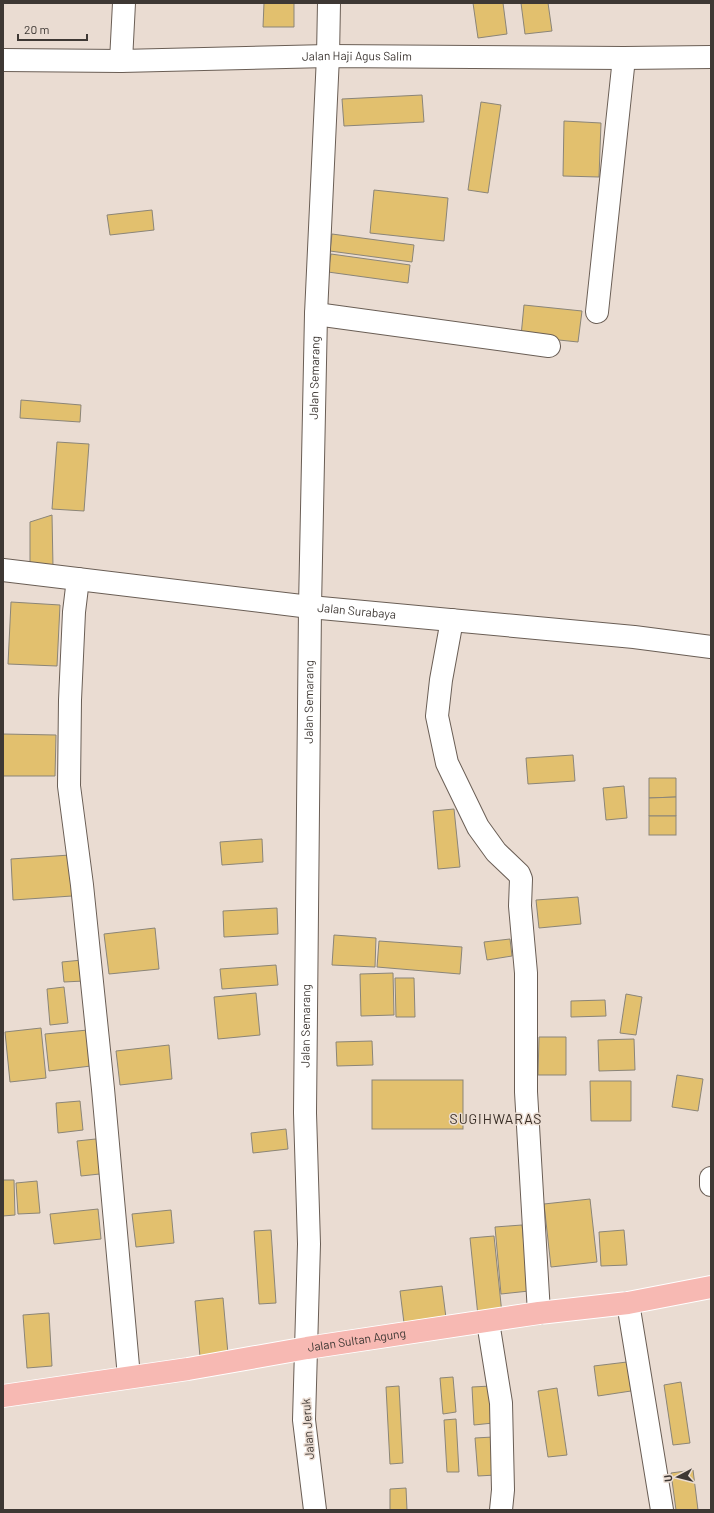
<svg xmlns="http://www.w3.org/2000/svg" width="714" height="1513" font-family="Barlow,sans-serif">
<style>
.building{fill:#e2c06e;stroke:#8b8578}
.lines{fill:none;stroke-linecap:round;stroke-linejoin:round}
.minor-casing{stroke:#6a5e55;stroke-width:24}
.major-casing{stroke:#fff;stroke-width:24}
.minor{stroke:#fff;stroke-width:22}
.major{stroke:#f7b9b3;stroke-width:22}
.labels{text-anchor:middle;stroke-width:3;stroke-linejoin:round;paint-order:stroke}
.street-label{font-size:12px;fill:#3e3834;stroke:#eadcd2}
.quarter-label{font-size:14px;letter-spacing:1px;fill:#372c24;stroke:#eadcd2}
</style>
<rect width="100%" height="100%" fill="#eadcd2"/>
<!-- building -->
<g class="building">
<polygon points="264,3 294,3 294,27 263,27"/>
<polygon points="473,3 503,3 507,34 478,38"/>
<polygon points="521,3 548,3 552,31 525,34"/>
<polygon points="422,95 424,122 344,126 342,99"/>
<polygon points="481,102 501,105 488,193 468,190"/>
<polygon points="564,121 601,123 599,177 563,176"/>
<polygon points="374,190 448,198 444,241 370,233"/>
<polygon points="152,210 154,230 110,235 107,215"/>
<polygon points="332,234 414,245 412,262 330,251"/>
<polygon points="331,254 410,265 408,283 328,272"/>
<polygon points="524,305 582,311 578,342 521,336"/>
<polygon points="21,400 81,405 80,422 20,418"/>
<polygon points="57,442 89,444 84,511 52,509"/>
<polygon points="52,515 53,567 30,567 30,522"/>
<polygon points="11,602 60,605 57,666 8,664"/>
<polygon points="3,734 56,735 55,776 3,776"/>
<polygon points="573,755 575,781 528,784 526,758"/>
<polygon points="649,778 676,778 676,797 649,798"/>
<polygon points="624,786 627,818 606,820 603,788"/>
<polygon points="676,797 676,816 649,816 649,798"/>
<polygon points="454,809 460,867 438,869 433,811"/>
<rect x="649" y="816" width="27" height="19"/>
<polygon points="262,839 263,862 222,865 220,842"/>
<polygon points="70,855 72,896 13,900 11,859"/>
<polygon points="578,897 581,924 539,928 536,900"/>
<polygon points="277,908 278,934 224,937 223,911"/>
<polygon points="155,928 159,969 109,974 104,934"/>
<polygon points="334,935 376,938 375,967 332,965"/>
<polygon points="510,939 512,956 487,960 484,942"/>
<polygon points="379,941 462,947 460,974 377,967"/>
<polygon points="82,960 84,981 64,982 62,962"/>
<polygon points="276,965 278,985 222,989 220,969"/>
<polygon points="393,973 394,1015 361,1016 360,974"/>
<polygon points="395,978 414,978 415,1017 396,1017"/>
<polygon points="64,987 68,1023 50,1025 47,989"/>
<polygon points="256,993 260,1035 218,1039 214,997"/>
<polygon points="626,994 642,997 636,1035 620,1033"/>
<polygon points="605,1000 606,1016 571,1017 571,1001"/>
<polygon points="41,1028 46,1078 10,1082 5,1032"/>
<polygon points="88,1030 91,1066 49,1071 45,1034"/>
<polygon points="539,1037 566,1037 566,1075 538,1075"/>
<polygon points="634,1039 635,1070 599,1071 598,1040"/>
<polygon points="372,1041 373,1065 337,1066 336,1042"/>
<polygon points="169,1045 172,1079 120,1085 116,1051"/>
<polygon points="677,1075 703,1079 698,1111 672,1107"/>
<rect x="372" y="1080" width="91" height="49"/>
<polygon points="590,1081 631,1081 631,1121 591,1121"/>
<polygon points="80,1101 83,1130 58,1133 56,1103"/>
<polygon points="286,1129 288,1149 253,1153 251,1133"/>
<polygon points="105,1138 109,1173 81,1176 77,1141"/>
<polygon points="3,1180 14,1180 15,1215 3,1216"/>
<polygon points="37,1181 40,1213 18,1214 16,1183"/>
<polygon points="590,1199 597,1262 551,1267 544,1204"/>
<polygon points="98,1209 101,1239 54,1244 50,1214"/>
<polygon points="171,1210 174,1243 136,1247 132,1214"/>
<polygon points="522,1225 529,1291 501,1294 495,1227"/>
<polygon points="271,1230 276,1303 259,1304 254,1231"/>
<polygon points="624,1230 627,1265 601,1266 599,1232"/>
<polygon points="494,1236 502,1314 478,1316 470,1238"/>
<polygon points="442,1286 446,1318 404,1323 400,1291"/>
<polygon points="223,1298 228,1354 200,1357 195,1301"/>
<polygon points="49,1313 52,1366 27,1368 23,1315"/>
<polygon points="627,1362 631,1391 598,1396 594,1366"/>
<polygon points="453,1377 456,1412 443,1414 440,1378"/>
<polygon points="681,1382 690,1443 673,1445 664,1385"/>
<polygon points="399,1386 403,1463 390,1464 386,1387"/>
<polygon points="491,1386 493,1423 474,1425 472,1387"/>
<polygon points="557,1388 567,1455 548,1457 538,1391"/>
<polygon points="456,1419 459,1472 447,1472 444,1420"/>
<polygon points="493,1437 496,1475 478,1476 475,1438"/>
<polygon points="693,1470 698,1510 676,1510 671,1473"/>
<polygon points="406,1488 407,1510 390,1510 390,1489"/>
</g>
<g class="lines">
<!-- minor casing -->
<g class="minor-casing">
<g id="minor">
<path id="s1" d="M3,60L121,61L328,56L624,58L711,57"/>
<polyline points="121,61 124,3"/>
<polyline points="597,312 624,58"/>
<polyline points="316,314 549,346"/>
<path id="s2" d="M3,570L310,607L634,637L711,647"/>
<polyline points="78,579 74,612 70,700 69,786 82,885 103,1089 129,1377"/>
<polyline points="452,620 441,680 437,716 447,763 478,827 496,852 519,874 521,879 520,906 526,973 526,1092 539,1313"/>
<polyline points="711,1178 711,1185"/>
<polyline points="628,1303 662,1510"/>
<polyline points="488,1322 501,1403 503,1490 501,1510"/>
<path id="s3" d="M315,1510L304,1420L309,1244L305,1113L310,607L316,314L328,56L329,3"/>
</g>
</g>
<!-- major casing -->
<g class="major-casing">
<g id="major">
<path id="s4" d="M3,1396L188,1369L307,1348L539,1313L628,1303L711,1287"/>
</g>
</g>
<!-- minor -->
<use href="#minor" class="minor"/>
<!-- major -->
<use href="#major" class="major"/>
</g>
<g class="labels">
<!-- street labels -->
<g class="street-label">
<text dy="4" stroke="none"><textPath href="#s1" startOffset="354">Jalan Haji Agus Salim</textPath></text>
<text dy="4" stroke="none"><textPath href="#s3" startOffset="1133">Jalan Semarang</textPath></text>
<text dy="4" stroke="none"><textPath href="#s2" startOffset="356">Jalan Surabaya</textPath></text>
<text dy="4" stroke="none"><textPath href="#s3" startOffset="809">Jalan Semarang</textPath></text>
<text dy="4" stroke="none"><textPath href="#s3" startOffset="485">Jalan Semarang</textPath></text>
<text dy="4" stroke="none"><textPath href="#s4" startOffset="358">Jalan Sultan Agung</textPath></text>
<text transform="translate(308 1429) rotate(-94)" y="4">Jalan Jeruk</text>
</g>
<!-- quarter labels -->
<g class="quarter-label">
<text x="496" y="1124">SUGIHWARAS</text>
</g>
</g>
<!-- border -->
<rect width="714" height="1513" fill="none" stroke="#3e3834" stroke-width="8"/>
<!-- north arrow -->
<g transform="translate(678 1477) rotate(263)" stroke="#eadcd2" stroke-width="3" paint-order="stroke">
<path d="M0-3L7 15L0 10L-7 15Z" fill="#3e3834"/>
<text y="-6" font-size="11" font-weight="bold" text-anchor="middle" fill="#3e3834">U</text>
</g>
<!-- scale -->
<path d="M18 34v6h69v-6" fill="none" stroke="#3e3834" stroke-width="2"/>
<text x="24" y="34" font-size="12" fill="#3e3834" stroke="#eadcd2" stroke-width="3" paint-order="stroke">20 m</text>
</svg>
